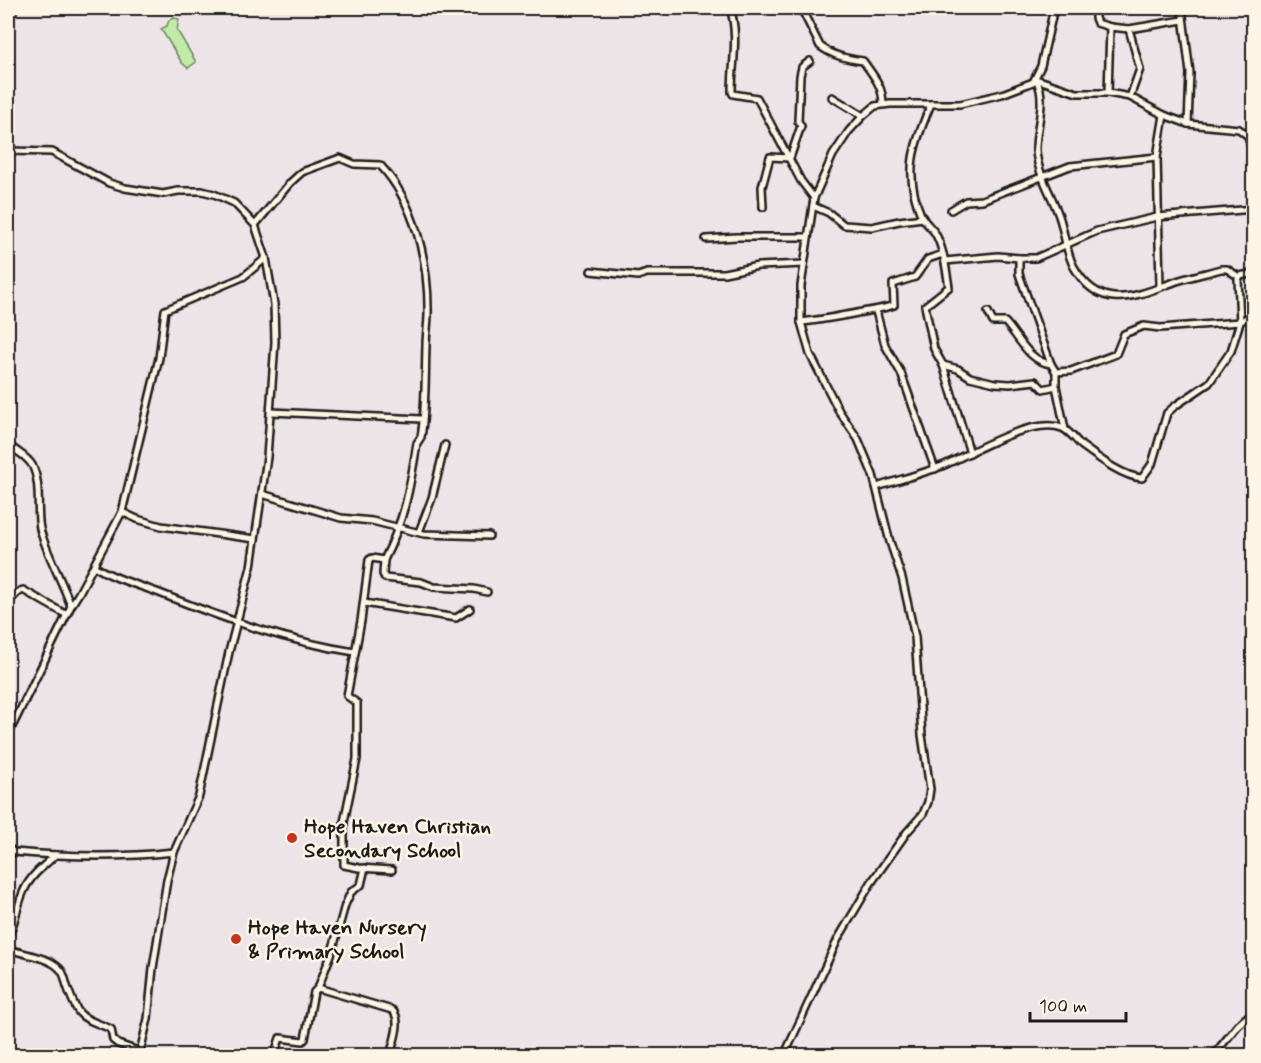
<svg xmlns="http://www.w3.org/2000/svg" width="1261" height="1063" font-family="Mynerve,sans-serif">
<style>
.green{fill:#c1eba7;stroke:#6e8462;stroke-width:1.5}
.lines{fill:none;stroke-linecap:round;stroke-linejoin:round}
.street-casing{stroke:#1c1c1c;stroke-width:10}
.street{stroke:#fcf5e5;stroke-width:5}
.poi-dot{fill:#c8321e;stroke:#fcf5e5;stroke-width:2}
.labels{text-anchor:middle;stroke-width:5;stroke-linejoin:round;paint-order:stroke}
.poi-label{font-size:21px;font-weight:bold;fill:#1c1c1c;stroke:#fcf5e5;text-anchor:start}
</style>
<rect width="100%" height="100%" fill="#ede4e8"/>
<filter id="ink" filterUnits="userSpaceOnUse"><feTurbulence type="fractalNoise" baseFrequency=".0167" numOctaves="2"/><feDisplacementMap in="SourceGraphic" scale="12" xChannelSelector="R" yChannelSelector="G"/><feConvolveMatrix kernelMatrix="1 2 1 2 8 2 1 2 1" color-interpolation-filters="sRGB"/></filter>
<g filter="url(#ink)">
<!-- green -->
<polygon class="green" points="174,18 179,19 177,30 196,62 188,68 182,63 161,29 167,26 169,20"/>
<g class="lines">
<!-- street casing -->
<g class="street-casing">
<g id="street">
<path d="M730,8C739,34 732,65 732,92L733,94L757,98L801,181L814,198"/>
<path d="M801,8L820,46C833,56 848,59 863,61C873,75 883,86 883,104"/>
<polyline points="1095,8 1095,18 1097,23 1110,27"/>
<polyline points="1182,8 1190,73 1188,124"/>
<polyline points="731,10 747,8"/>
<polyline points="8,16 15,8"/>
<polyline points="1129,29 1140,69 1130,97"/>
<path d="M1036,79C1048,101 1035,128 1036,151C1038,176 1053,196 1060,219C1065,236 1066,252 1074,267C1101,315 1138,295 1177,281C1192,276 1207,273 1221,269H1227L1239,277"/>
<polyline points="1036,79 1077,93 1108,93 1130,97 1164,115 1188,124 1239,129 1248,136 1254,157"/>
<polyline points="1108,93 1110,27 1129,29 1183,20"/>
<polyline points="832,97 863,116"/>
<path d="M931,104C914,144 903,173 921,215C924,222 931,227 935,233C944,249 946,269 949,287L925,306L934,349L943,365L970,453"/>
<polyline points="8,151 52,152 109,183 125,188 163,194 178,191 202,191 214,194 234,203 255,225 266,258 274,304 275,342 267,457 251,567 229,652 199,796 174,852 167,880 153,968 148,1019 139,1056"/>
<polyline points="813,206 829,213 844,225 872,227 899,221 923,218"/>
<polyline points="763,207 762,187 770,157 790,158 801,126 798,121 800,76 802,67 810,61"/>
<polyline points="951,210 966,201 982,200 1070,166 1157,157"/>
<path d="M255,225L290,183L302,172L340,158L354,164L380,165C415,202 429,263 428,314C428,324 426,335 426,346C425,376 426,408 421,437L417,443C410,488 405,518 384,560L372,558L369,560L361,621L347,696L357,703V759L344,822V865L359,868L392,870"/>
<polyline points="706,239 736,237 808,237"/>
<polyline points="945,261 998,256 1019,258"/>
<polyline points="591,271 638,276 647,273 724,273 758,266 804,264"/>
<polyline points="1160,287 1157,157 1164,115"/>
<polyline points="876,311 885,345 901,373 935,469"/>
<path d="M988,312L993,322H1005C1019,337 1028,361 1051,364"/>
<path d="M801,322C822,320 842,316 862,312C873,310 883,309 894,305L893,284L915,277L928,259L943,254"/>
<polyline points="943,365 958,369 970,377 995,383 1010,384 1035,381 1043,389 1056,386"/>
<polyline points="1056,372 1071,371 1116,354 1124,334 1144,326 1160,328 1240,322 1254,313"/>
<polyline points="271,412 422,419"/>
<polyline points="1065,429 1056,386 1056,372 1051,364 1019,274 1019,258 1036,258 1097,231 1157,217 1254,209"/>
<path d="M8,444C15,451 27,456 32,465C42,484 36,509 40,529C46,552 62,581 71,606"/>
<path d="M877,487C898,480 921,474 942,466C970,454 1032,416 1062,428C1070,431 1075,440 1082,446C1097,457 1123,477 1142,478L1152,464L1167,413L1175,406L1209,383L1231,351L1240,322L1238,279L1240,276L1254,273"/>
<polyline points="262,494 341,518 372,521 424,534 489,536"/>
<polyline points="122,512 137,519 161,526 255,539"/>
<polyline points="419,532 432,498 445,445"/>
<polyline points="384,560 383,574 385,578 421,582 434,587 474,589 487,592"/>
<path d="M94,566C114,579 139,585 162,594C225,619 288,642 355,652"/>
<polyline points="8,603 17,593 23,590 67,615"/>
<polyline points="364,603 456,618 470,609"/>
<polyline points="8,735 71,606 79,593 122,512 159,358 165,310 243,277 266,258"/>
<path d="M8,848L14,852C68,857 120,858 174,852"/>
<path d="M8,937C17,919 18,895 31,879C37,870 48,863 55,855"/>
<path d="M8,949C23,954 49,957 60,969C65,974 65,980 67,986C79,1020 80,1016 111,1029L113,1040L118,1044L141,1052"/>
<path d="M318,988L392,1010C403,1020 393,1042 390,1056"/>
<polyline points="274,1056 280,1038 303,1041 305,1039 314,992 318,988 332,952 345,905 351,892 361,885 365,868"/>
<polyline points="784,1056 838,939 871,883 907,832 923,814 928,802 930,789 922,735 915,637 902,578 890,542 873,475 858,439 839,411 810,354 801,322 801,286 814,198 833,155 849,131 863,116 875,106 890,104 960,104 1002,94 1033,82 1041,66 1054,8"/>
<polyline points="1213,1056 1238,1025 1254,1011"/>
</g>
</g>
<!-- street -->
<use href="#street" class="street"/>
</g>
</g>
<!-- markers -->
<g class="poi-dot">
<circle cx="292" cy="838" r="6"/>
<circle cx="236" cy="939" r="6"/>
</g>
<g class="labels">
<!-- poi labels -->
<g class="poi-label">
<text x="304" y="833">Hope Haven Christian<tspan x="304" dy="24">Secondary School</tspan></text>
<text x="248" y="934">Hope Haven Nursery<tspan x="248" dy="24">&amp; Primary School</tspan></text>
</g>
</g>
<!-- margin -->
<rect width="1261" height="1063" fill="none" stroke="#fcf5e5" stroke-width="30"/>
<rect x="15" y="15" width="1231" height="1033" fill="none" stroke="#1c1c1c" stroke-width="2" filter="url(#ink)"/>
<!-- scale -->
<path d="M1030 1012v9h96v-9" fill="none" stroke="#1c1c1c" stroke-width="3"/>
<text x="1039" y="1012" font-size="18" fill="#1c1c1c" stroke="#fcf5e5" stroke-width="4.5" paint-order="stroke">100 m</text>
</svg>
